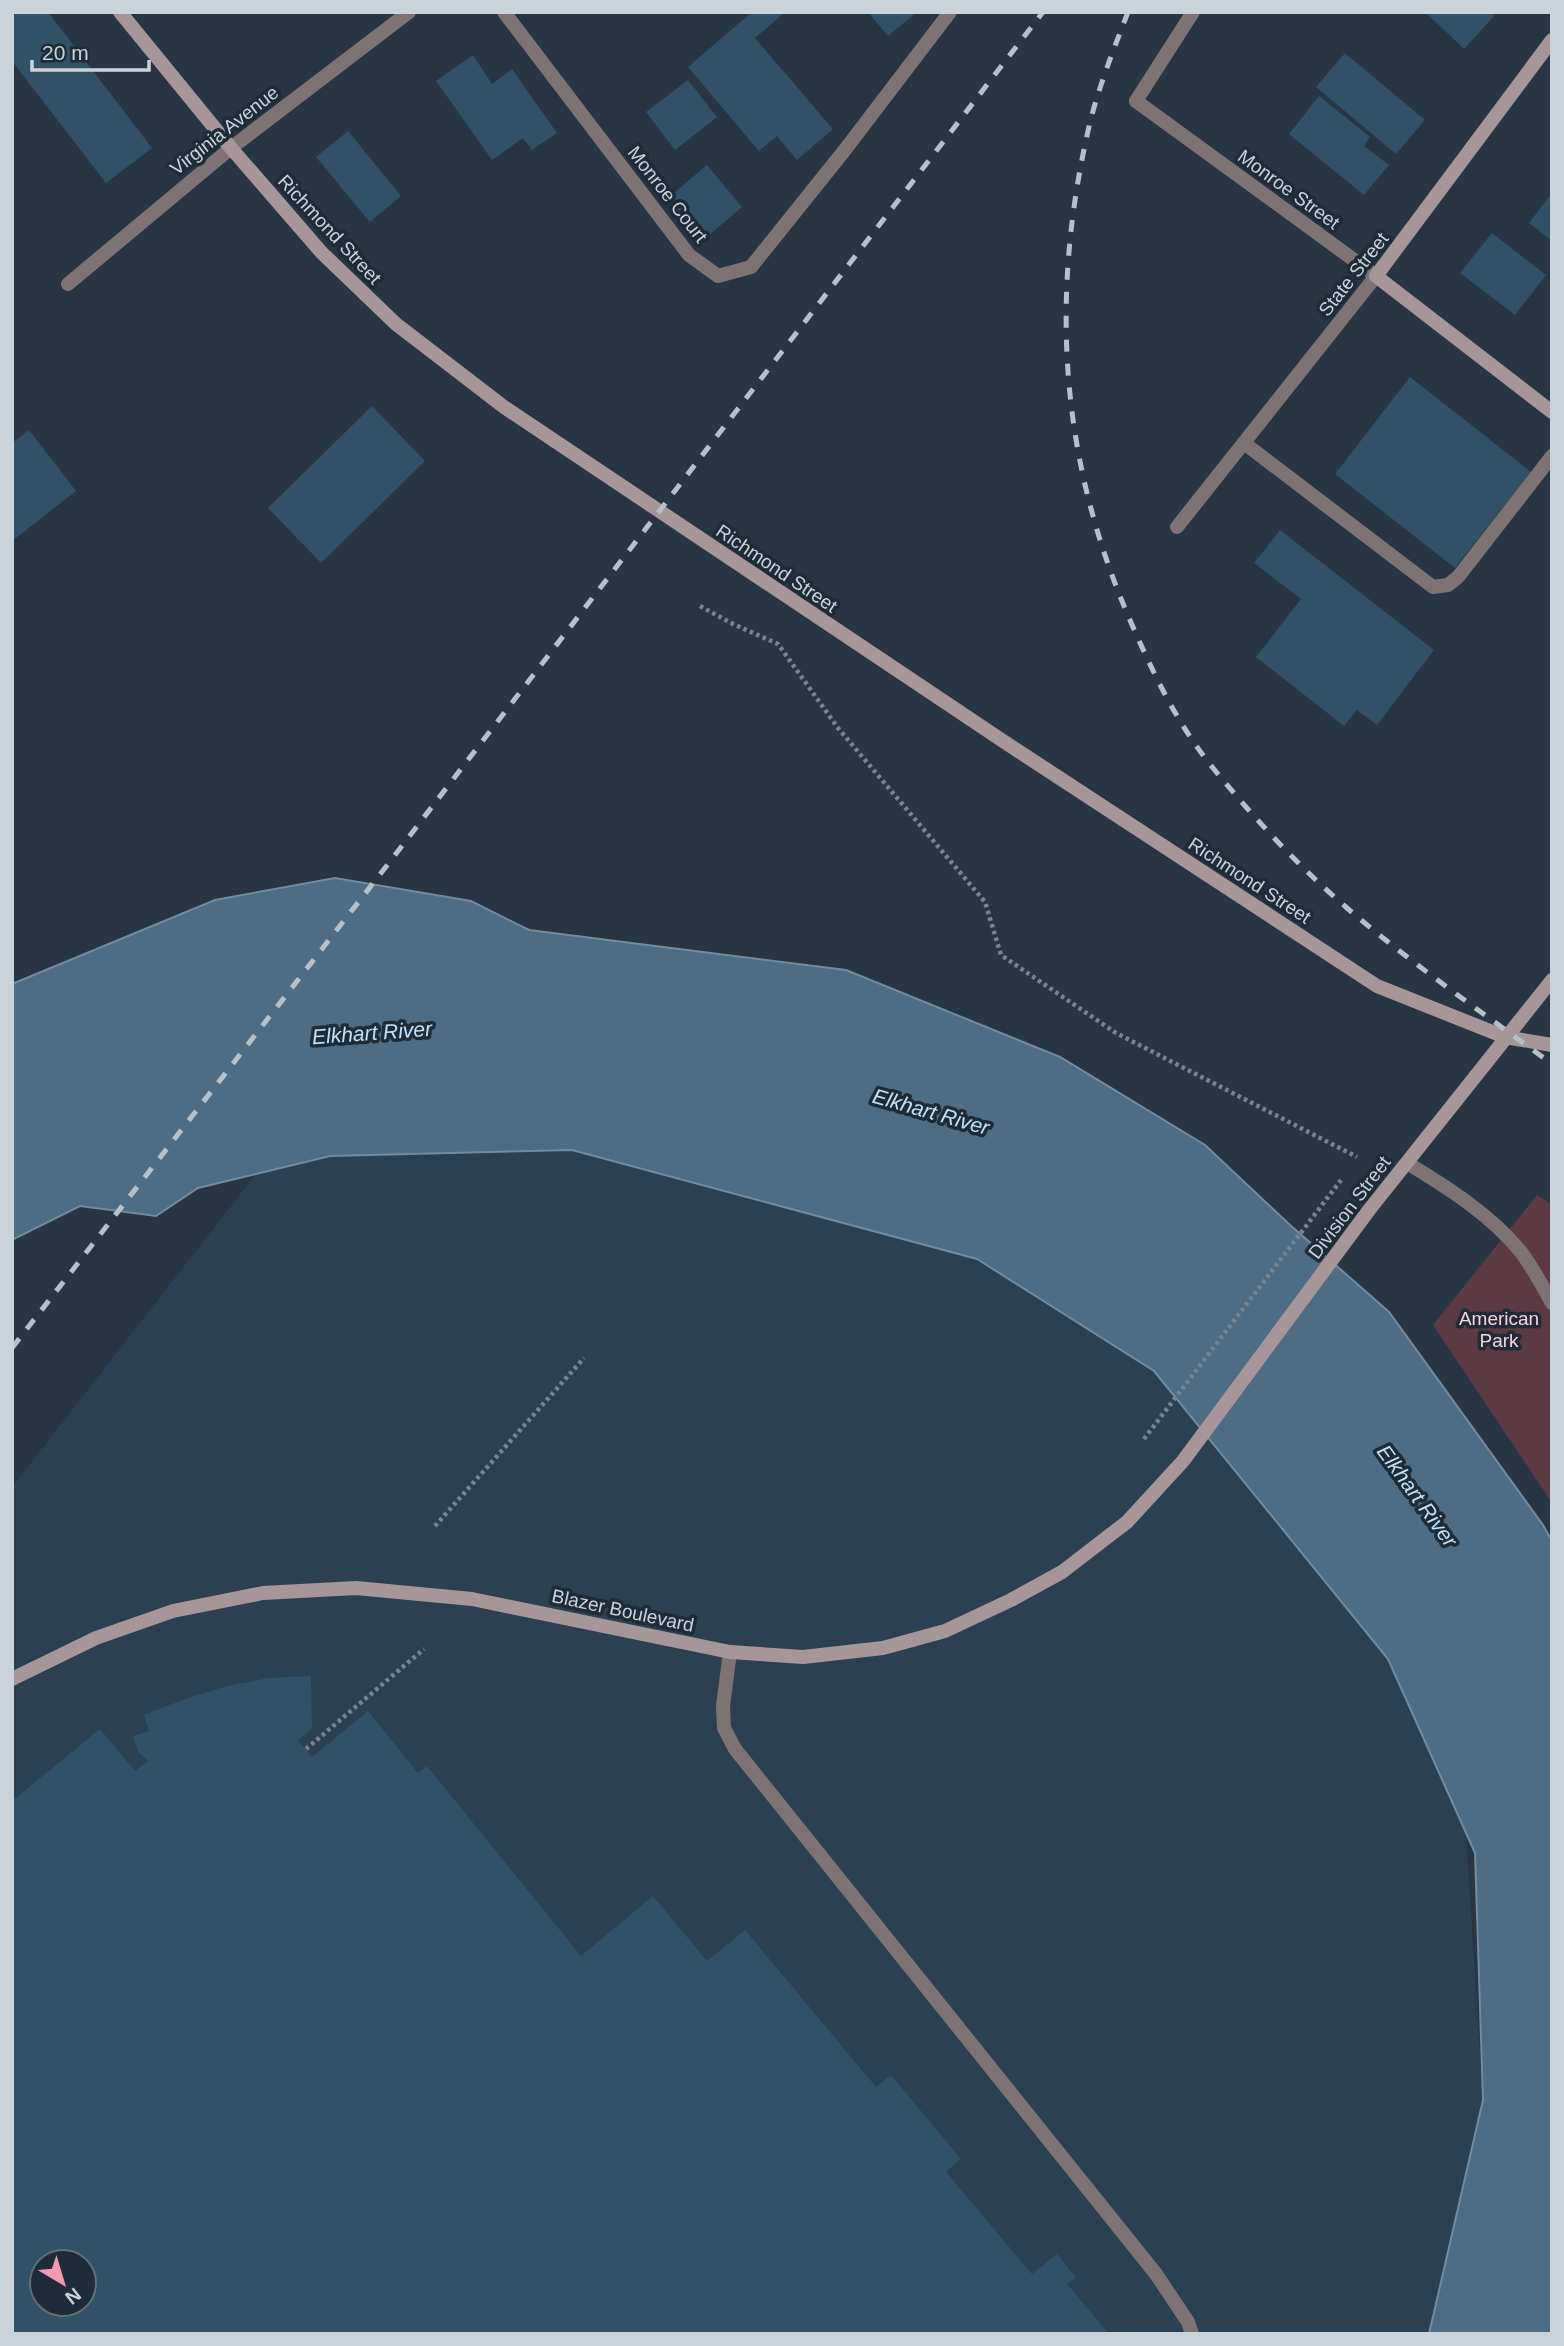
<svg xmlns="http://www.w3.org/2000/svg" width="1564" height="2346" font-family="Helvetica,sans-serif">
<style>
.built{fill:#2b4151;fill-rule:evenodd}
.green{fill:#5c3a43}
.water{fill:#4e6c84;stroke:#738b9e;stroke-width:2}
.building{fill:#325066;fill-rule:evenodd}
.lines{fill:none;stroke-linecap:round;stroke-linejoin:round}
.path{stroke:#79858e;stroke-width:4.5;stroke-dasharray:3.5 3.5;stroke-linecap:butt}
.lane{stroke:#7d7375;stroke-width:14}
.street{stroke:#7d7375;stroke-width:14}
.secondary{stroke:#a6969a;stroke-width:14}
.rail{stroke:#b6c0c8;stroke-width:5;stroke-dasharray:12 12;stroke-linecap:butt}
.labels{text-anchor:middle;stroke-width:7;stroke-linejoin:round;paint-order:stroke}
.street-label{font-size:19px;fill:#cad3da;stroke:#1d2c37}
.park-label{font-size:19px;fill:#fbd1dc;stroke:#1d2c37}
.water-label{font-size:21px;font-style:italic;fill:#c1e1fb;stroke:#1d2c37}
</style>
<rect width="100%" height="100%" fill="#273642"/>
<!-- built -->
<path class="built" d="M572,1150L977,1259L1154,1371L1388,1659L1466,1834L1483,2100L1429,2334H12V1487L256,1174L330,1156ZM42,2262H84V2304H42Z"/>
<!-- green -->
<polygon class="green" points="1537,1195 1552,1205 1552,1503 1433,1325"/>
<!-- water -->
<polygon class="water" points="335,878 471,901 529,930 846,970 1060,1057 1205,1145 1289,1224 1389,1312 1543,1525 1552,1541 1552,2334 1429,2334 1483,2100 1475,1853 1388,1659 1154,1371 977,1259 572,1150 330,1156 198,1188 156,1216 80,1206 12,1240 12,984 215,900"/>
<!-- building -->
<g class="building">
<polygon points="12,12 48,12 152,148 106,183 12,61"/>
<polygon points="752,12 785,12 755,38 833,129 797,160 777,136 759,151 688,67"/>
<polygon points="868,12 917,12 888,36"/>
<polygon points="1425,12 1490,12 1494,16 1464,49"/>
<polygon points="1345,53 1425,120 1396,154 1316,87"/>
<polygon points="473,55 492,84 512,69 557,133 532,150 523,138 492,160 436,81"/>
<polygon points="688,80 717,117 675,150 646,112"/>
<polygon points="1319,96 1370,137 1364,146 1389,165 1364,195 1289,134"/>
<polygon points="348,131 401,196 370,222 316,157"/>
<polygon points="707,165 742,207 702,241 667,199"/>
<polygon points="1552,193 1552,241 1529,223"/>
<polygon points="1492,233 1546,275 1515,315 1460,273"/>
<polygon points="1410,377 1531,472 1455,568 1335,474"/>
<polygon points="372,406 425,461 321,563 268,508"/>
<polygon points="29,430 76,491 12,541 12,443"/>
<polygon points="1280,530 1434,650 1377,725 1357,710 1344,726 1256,657 1301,599 1254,563"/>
<path d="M311,1676L312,1728L298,1741L312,1757L368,1711L418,1773L427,1766L581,1956L653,1896L707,1961L745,1930L876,2087L891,2075L961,2159L946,2172L1032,2274L1057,2254L1076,2278L1067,2284L1109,2334H12V1801L100,1729L135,1771L148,1761L138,1751L133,1736L149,1731L144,1715L185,1699L227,1686L269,1678ZM42,2262H84V2304H42Z"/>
</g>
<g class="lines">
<!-- path -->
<g class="path">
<polyline points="700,606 733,624 778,644 838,728 985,902 1001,955 1116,1033 1357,1157"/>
<polyline points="1144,1439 1341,1180"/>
<polyline points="435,1526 584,1358"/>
<polyline points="306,1749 424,1649"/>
</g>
<!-- lane -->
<g class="lane">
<polyline points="1136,101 1193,12"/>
<polyline points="68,284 231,148"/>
<polyline points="1244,443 1433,587 1448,585 1458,577 1552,456"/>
<path d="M1407,1163C1447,1187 1491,1215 1521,1252C1533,1268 1542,1285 1552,1303"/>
<polyline points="730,1652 723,1706 724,1728 735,1749 1156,2274 1188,2322 1192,2334"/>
</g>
<!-- street -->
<g class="street">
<polyline points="504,12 689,255 718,276 751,267 844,151 950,12"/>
<polyline points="1136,101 1376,276 1177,527"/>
<polyline points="231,148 409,12"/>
</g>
<!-- secondary -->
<g class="secondary">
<polyline points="120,12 231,148 322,253 396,324 504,407 1003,741 1377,986 1505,1037 1552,1045"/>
<polyline points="1552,40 1376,276 1552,412"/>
<polyline points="12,1679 96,1638 173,1611 263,1593 356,1588 472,1599 730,1652 803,1657 883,1648 945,1631 1011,1600 1062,1572 1127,1522 1183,1461 1369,1210 1552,980"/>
</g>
<!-- rail -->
<g class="rail">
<path d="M1128,12C1113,51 1097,91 1088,131C1049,303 1061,465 1133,627C1155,677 1178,725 1213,768C1254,818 1298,866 1347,908C1412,964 1483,1013 1552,1064"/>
<polyline points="12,1348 388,864 1043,12"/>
</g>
</g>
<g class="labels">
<!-- street labels -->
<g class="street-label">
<text transform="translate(224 130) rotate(-38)" y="7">Virginia Avenue</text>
<text transform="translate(1289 189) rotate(36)" y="7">Monroe Street</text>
<text transform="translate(668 194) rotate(52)" y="7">Monroe Court</text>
<text transform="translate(330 229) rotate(47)" y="7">Richmond Street</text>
<text transform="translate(1353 274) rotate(-52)" y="7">State Street</text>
<text transform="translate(777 568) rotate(34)" y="7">Richmond Street</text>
<text transform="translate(1250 880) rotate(33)" y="7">Richmond Street</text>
<text transform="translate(1349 1207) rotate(-53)" y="7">Division Street</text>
<text transform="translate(623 1610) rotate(12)" y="7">Blazer Boulevard</text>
</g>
<!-- park labels -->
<g class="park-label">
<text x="1499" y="1325">American<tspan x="1499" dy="22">Park</tspan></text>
</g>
<!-- water labels -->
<g class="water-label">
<text transform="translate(372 1033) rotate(-4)" y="7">Elkhart River</text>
<text transform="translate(931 1112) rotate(16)" y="7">Elkhart River</text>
<text transform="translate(1417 1496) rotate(54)" y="7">Elkhart River</text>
</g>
</g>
<!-- border -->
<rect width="1564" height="2346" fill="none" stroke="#cad3da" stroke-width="28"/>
<!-- north arrow -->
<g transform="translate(63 2283) rotate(142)"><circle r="33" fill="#1d2c37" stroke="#626f78" stroke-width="2"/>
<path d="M0-5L12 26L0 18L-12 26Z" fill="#f19ab2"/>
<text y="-10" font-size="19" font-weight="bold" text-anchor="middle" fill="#cad3da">N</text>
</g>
<!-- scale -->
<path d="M32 60v10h117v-10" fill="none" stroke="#cad3da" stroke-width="3.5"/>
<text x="42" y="60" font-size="21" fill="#cad3da" stroke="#1d2c37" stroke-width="5" paint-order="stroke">20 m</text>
</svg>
